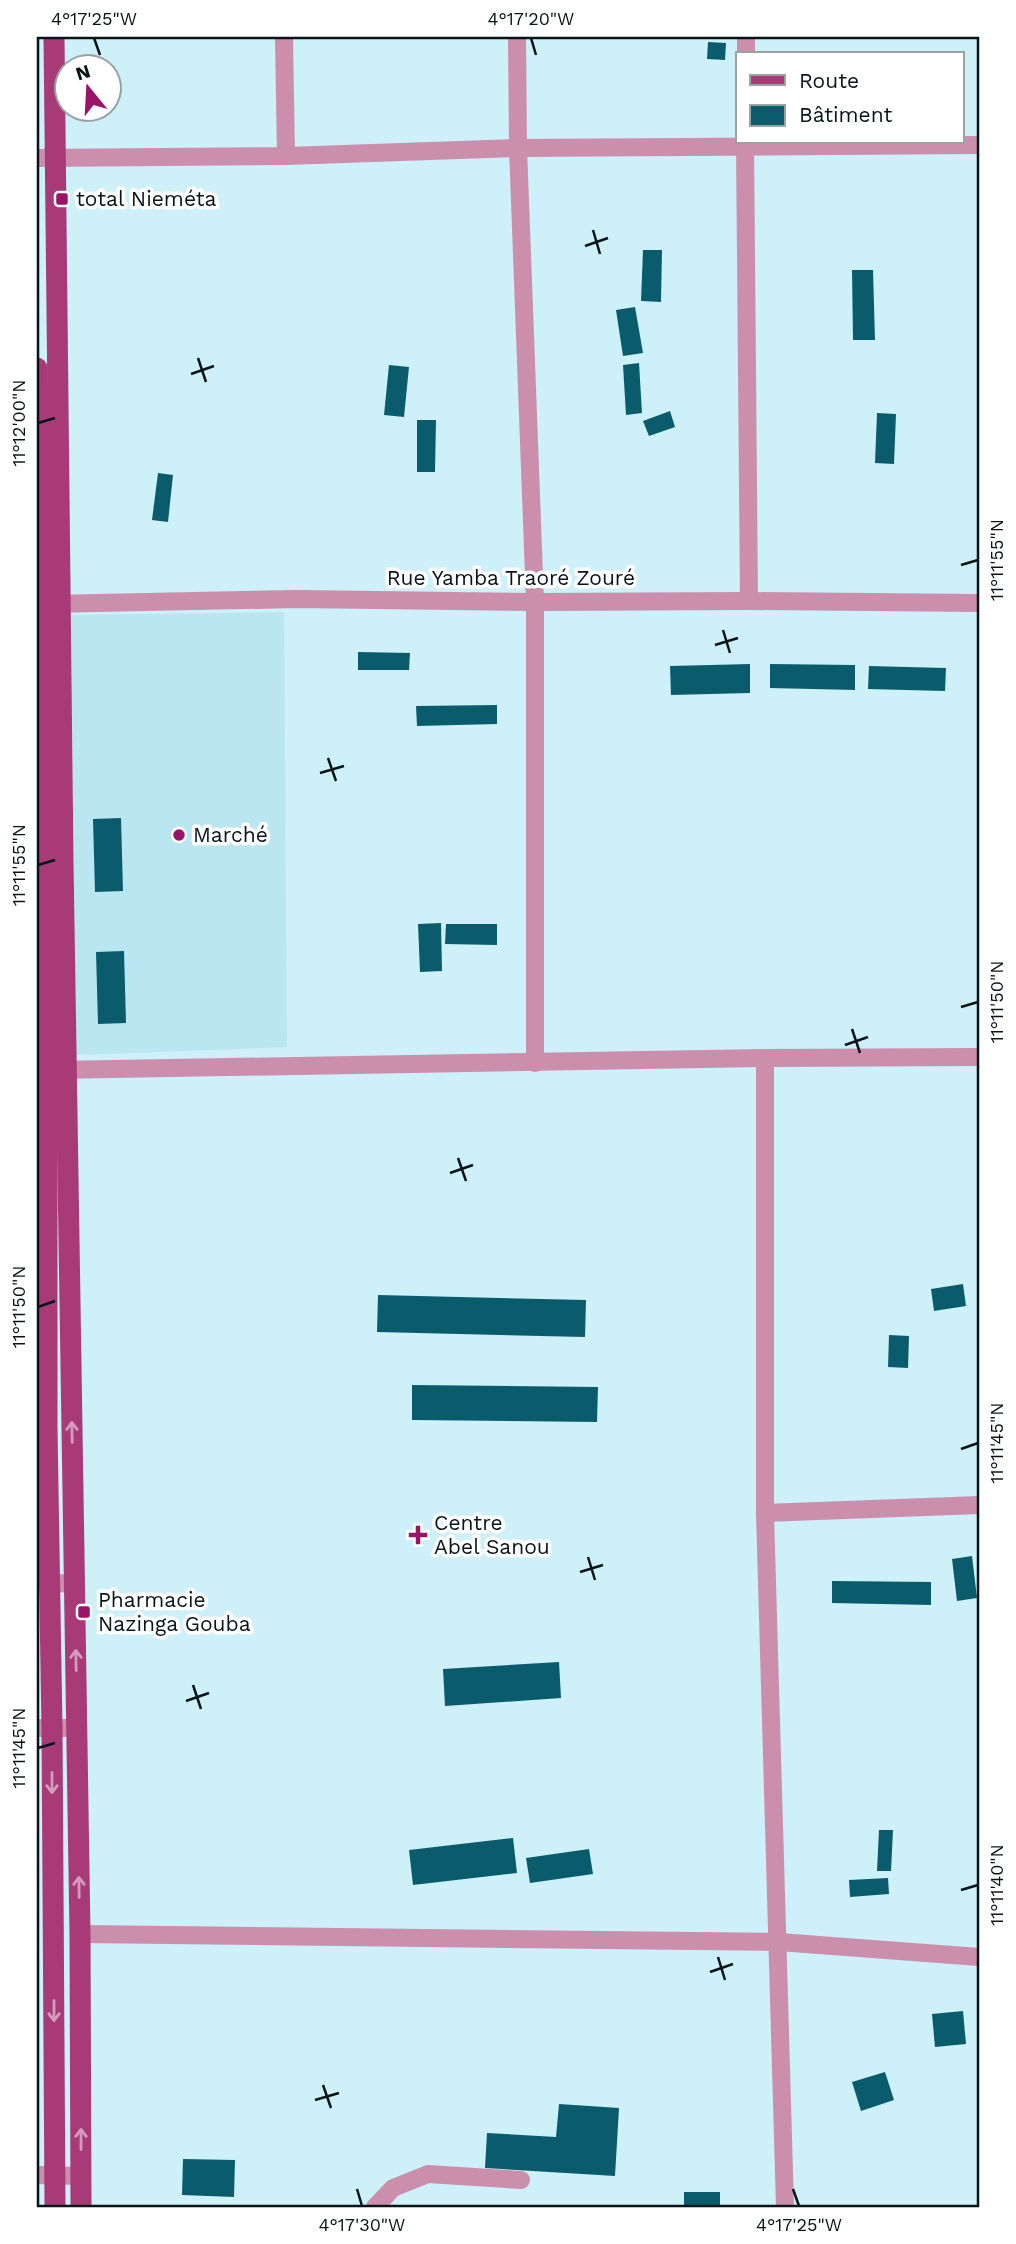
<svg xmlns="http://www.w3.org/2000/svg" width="1016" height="2244" font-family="'Work Sans',sans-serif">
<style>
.built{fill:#bae6f2}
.building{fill:#0a5c6d}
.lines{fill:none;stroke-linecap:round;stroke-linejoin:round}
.minor{stroke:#cb8eab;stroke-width:18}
.major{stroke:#a83a78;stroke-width:21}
.oneway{stroke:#d49cbc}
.ticks{fill:none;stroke:#081417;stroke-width:2.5}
.poi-dot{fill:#991367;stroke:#fff;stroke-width:2.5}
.labels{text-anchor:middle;stroke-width:7;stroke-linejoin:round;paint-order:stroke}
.poi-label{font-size:21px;fill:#081417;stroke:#fff;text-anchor:start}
.street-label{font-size:21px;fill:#081417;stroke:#fff}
.neatline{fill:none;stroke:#081417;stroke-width:2.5}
.ticks-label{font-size:18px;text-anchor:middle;fill:#081417}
</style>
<rect width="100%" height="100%" fill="#cdf0f9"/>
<!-- built -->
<polygon class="built" points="284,612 287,1047 76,1055 71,615"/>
<!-- building -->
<g class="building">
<polygon points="708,42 726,43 725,60 707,59"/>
<polygon points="643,250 662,250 661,302 641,301"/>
<polygon points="852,270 873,270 875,340 853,340"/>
<polygon points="635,307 643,353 623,356 616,310"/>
<polygon points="639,363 642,413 626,415 623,365"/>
<polygon points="389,365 409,367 404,417 384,415"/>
<polygon points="670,411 675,427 649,436 643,421"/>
<polygon points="877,413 896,414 894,464 875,463"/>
<polygon points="417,420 436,420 435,472 417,472"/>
<polygon points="158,473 173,475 168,522 152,520"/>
<polygon points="358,652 410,653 409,670 358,670"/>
<polygon points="750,664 750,693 671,695 670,666"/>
<polygon points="770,664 855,665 855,690 770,688"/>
<polygon points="869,666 946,668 945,691 868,689"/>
<polygon points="497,705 497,724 417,726 416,706"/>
<polygon points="121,818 123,891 95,892 93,819"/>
<polygon points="441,923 442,971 420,972 418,924"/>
<polygon points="446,924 497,924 497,945 445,944"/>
<polygon points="124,951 126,1023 98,1024 96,952"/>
<polygon points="963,1284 966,1306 934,1311 931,1289"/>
<polygon points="378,1295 586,1300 585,1337 377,1332"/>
<polygon points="889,1335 909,1336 908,1368 888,1367"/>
<polygon points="412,1385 598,1387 597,1422 412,1420"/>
<polygon points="972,1556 977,1598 957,1601 952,1559"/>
<polygon points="832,1581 931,1582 931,1605 832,1603"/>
<polygon points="559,1662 561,1698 445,1706 443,1669"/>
<polygon points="879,1830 893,1830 891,1871 877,1871"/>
<polygon points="513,1838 517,1873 413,1885 409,1850"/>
<polygon points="589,1849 593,1874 530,1883 526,1858"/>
<polygon points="888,1878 889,1894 850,1897 849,1880"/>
<polygon points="963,2011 966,2044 935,2047 932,2014"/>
<polygon points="885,2072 894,2100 861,2111 852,2082"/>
<polygon points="559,2104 619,2108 615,2176 485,2168 487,2133 556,2137"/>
<polygon points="183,2159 235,2160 234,2197 182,2195"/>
<rect x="684" y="2192" width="36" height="15"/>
</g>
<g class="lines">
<!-- minor -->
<g class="minor">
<polyline points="284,37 286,156"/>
<polyline points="517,37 518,148 535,602 535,1063"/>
<polyline points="746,54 746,37"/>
<polyline points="745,142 749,601"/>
<polyline points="37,158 286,156 518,148 979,145"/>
<polyline points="47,604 298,599 535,602 749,601 979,603"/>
<polyline points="765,1058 765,1513 785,2207"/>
<polyline points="55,1070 765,1058 979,1057"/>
<polyline points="765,1513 979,1505"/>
<polyline points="37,1582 74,1584"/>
<polyline points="37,1728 77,1728"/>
<polyline points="80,1934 779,1942 979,1957"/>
<polyline points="37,2175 81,2176"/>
<polyline points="375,2207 393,2188 428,2174 521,2180"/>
</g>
<!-- major -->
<g class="major">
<polyline points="54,37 63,861 80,1934 81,2207"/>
<polyline points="37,368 43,604 43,860 47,1070 47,1428 52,1728 55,2207"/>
</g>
</g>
<!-- one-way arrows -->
<defs><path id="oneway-shaft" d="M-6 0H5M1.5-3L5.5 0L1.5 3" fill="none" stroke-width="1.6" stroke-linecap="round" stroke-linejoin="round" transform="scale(1.75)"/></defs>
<g class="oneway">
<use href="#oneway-shaft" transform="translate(72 1432) rotate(-91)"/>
<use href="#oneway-shaft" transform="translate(76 1660) rotate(-91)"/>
<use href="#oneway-shaft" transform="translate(52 1783) rotate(90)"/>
<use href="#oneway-shaft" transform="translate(79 1887) rotate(-91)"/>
<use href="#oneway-shaft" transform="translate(54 2011) rotate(90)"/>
<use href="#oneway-shaft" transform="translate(81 2139) rotate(-90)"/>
</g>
<!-- ticks -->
<path class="ticks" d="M94,38L100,55M531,38L536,55M593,230L600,254M585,246L608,238M198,358L206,382M191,374L214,366M38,423L55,418M961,565L978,560M723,630L730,653M715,645L738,638M328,758L336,781M320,773L344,766M38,865L55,860M961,1007L978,1002M852,1029L860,1053M845,1045L868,1037M458,1158L466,1181M450,1173L473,1165M38,1307L55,1301M961,1449L978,1443M588,1557L595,1580M580,1572L603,1565M193,1685L201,1709M186,1701L209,1693M38,1748L55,1743M961,1890L978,1885M718,1957L725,1980M710,1972L733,1964M323,2085L331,2108M315,2100L339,2093M357,2189L362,2206M793,2189L799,2206"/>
<!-- markers -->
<g class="poi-dot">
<rect x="55" y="192" width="14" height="14" rx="3.5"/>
<circle cx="179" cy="835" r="7"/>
<path d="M414.5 1524.5h7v7h7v7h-7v7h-7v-7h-7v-7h7z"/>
<rect x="77" y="1605" width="14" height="14" rx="3.5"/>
</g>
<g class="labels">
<!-- poi labels -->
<g class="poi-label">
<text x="76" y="206">total Nieméta</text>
<text x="193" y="842">Marché</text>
<text x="434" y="1530">Centre<tspan x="434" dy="24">Abel Sanou</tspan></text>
<text x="98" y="1607">Pharmacie<tspan x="98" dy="24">Nazinga Gouba</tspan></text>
</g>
<!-- street labels -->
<g class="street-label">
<text x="511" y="585">Rue Yamba Traoré Zouré</text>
</g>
</g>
<!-- border -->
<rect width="1016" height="2244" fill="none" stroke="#ffffff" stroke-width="77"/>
<!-- legend -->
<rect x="736" y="52" width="228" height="91" fill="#ffffff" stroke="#9ca1a2" stroke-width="2"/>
<rect x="750" y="75" width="35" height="10" fill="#a83a78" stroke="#9ca1a2" stroke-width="2"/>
<text x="799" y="88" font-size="21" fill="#081417">Route</text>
<rect x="750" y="105" width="35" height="21" fill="#0a5c6d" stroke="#9ca1a2" stroke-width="2"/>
<text x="799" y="122" font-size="21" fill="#081417">Bâtiment</text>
<!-- north arrow -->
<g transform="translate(88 88) rotate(342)"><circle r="33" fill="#ffffff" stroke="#9ca1a2" stroke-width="2"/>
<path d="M0-5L12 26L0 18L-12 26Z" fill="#991367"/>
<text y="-10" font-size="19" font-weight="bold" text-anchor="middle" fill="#081417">N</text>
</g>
<rect x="38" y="38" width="940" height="2168" class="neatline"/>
<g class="ticks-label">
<text x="94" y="25">4°17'25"W</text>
<text x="531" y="25">4°17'20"W</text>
<text transform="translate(19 423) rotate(-90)" y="6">11°12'00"N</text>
<text transform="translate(997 560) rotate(-90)" y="6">11°11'55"N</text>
<text transform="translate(19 865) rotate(-90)" y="6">11°11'55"N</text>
<text transform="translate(997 1002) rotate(-90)" y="6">11°11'50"N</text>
<text transform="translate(19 1307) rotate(-90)" y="6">11°11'50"N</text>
<text transform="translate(997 1443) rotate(-90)" y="6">11°11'45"N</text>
<text transform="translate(19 1748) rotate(-90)" y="6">11°11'45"N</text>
<text transform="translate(997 1885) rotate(-90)" y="6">11°11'40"N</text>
<text x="362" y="2231">4°17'30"W</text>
<text x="799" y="2231">4°17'25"W</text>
</g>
</svg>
